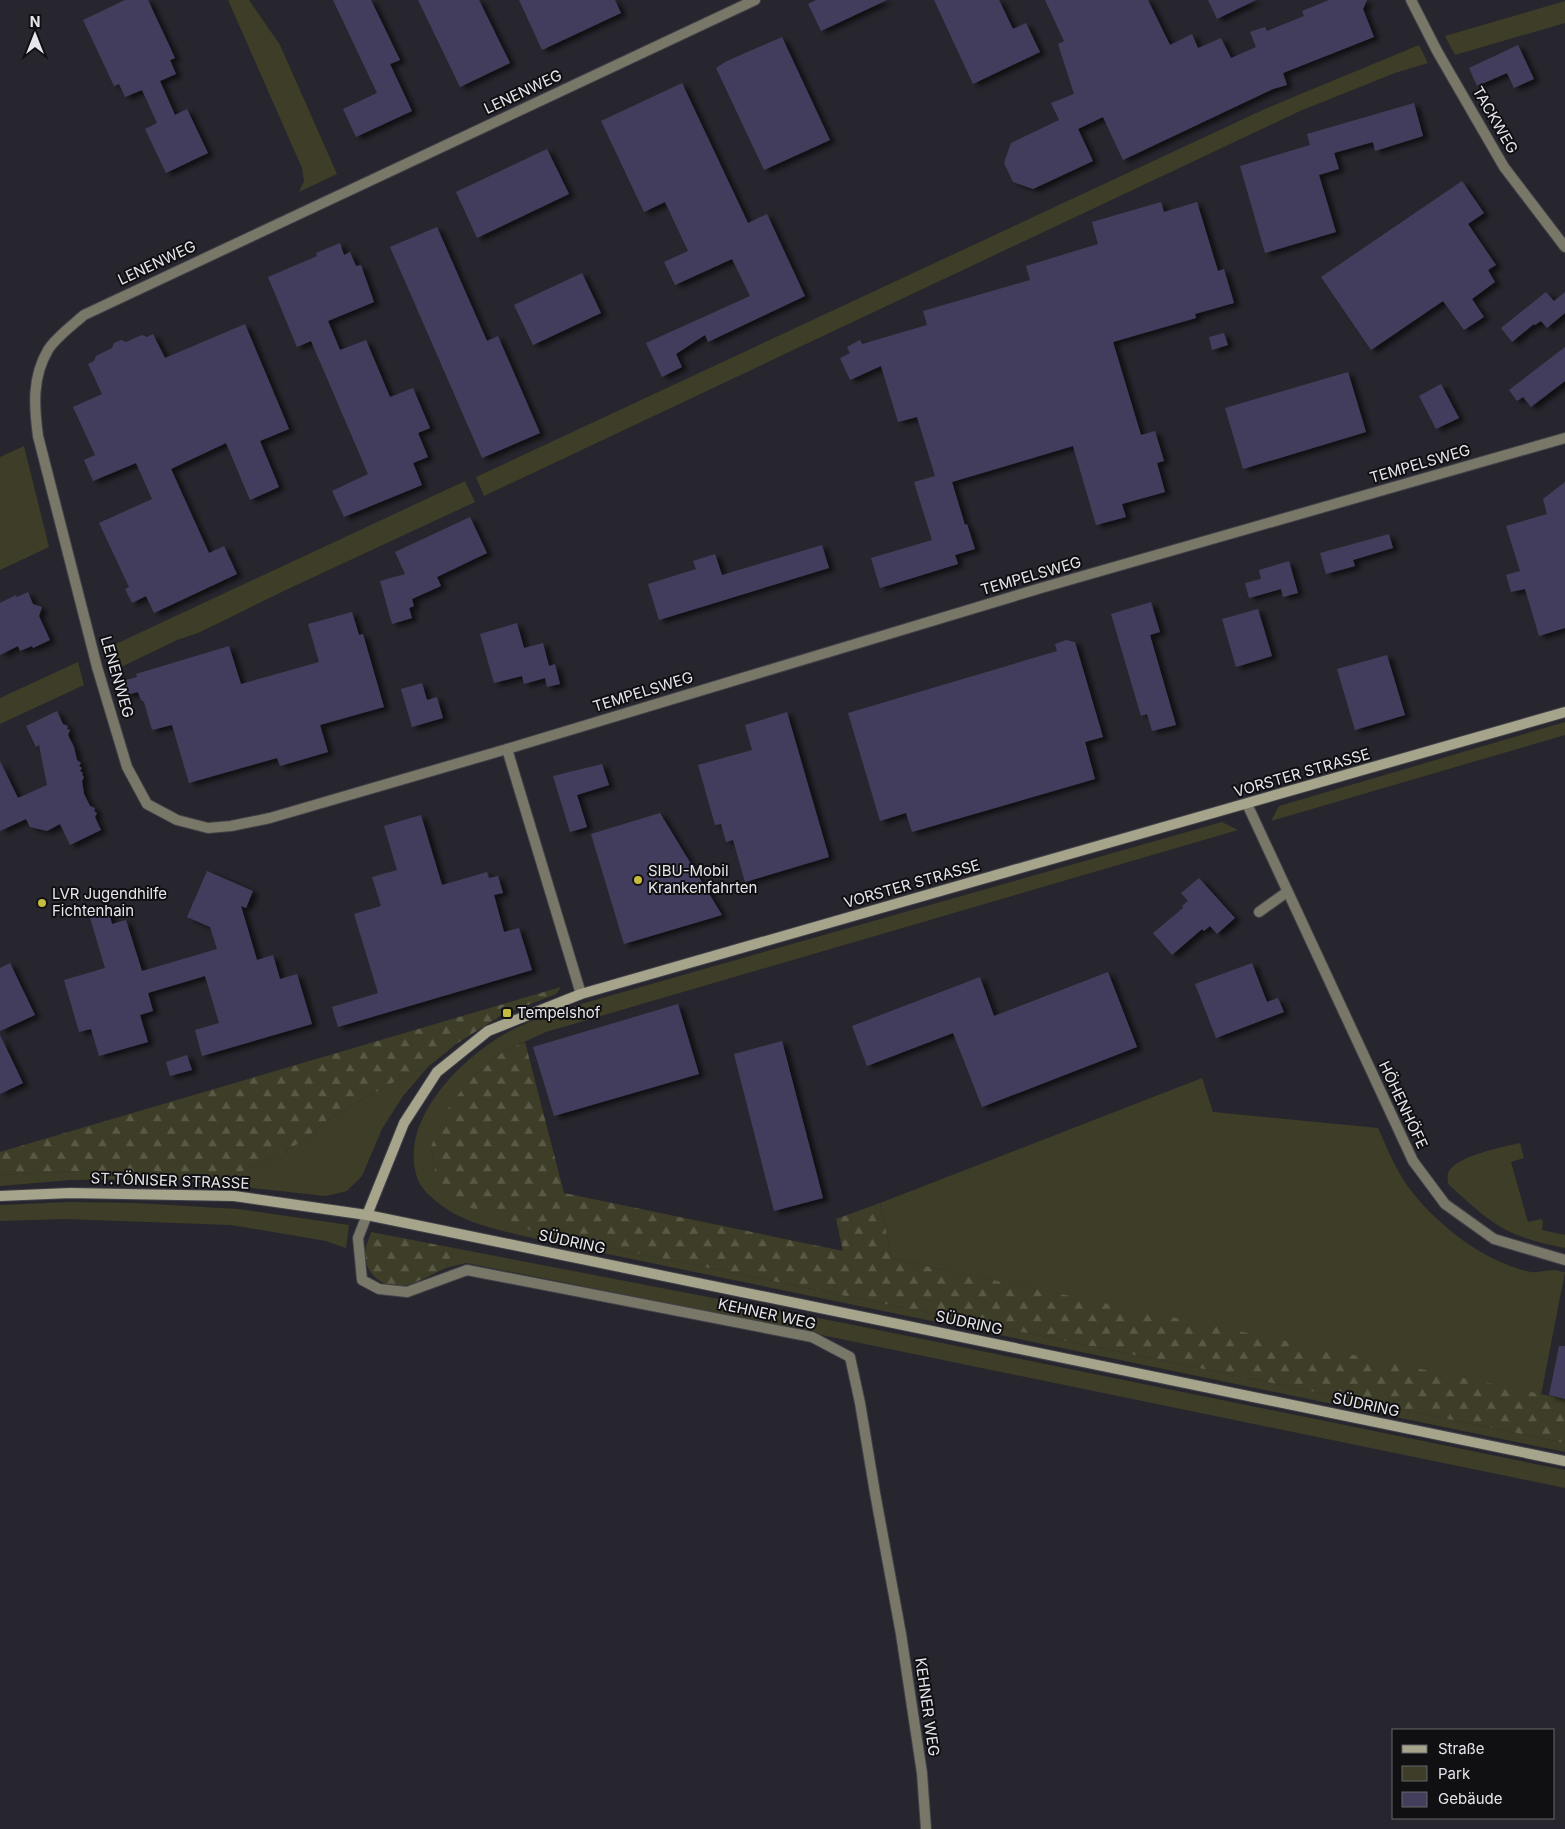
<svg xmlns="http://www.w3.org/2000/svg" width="1565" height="1829" font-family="Inter,sans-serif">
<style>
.green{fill:#3e3d27}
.forest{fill:url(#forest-firs)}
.building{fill:#423e5c;filter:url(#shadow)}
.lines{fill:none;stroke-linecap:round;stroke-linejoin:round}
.street-casing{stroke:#424149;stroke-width:12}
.secondary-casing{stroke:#424149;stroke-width:12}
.street{stroke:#787768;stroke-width:10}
.secondary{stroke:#a6a58c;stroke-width:10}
.poi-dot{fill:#c4bc3e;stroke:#101013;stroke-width:2}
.labels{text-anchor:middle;stroke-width:4;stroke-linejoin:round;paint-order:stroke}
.street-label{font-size:15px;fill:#e7e6ec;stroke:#101013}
.poi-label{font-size:15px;fill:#e7e6ec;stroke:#101013;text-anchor:start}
</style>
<defs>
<pattern id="forest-firs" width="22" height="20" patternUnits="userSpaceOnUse" patternTransform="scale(1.25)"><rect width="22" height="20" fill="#3e3d27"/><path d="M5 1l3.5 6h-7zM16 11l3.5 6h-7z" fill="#5a5946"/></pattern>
<filter id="shadow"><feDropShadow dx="5.5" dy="3" stdDeviation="2.5" flood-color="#0009"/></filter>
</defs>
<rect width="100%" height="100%" fill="#27262e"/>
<!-- green -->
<g class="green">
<polygon points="228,0 249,0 280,45 337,174 299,192 304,181 302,168"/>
<polygon points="1565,1 1565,23 1455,55 1445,36"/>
<polygon points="1419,45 1428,63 1395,73 1300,111 484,496 476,477 1267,108"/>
<polygon points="24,446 49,547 0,570 0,457"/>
<polygon points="465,481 475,502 288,589 198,633 177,640 111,672 105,649"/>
<polygon points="78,662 84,685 0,724 0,698"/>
<polygon points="1565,722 1565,735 1271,821 1279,806"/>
<path d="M1222,822L1238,830L546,1032L504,1051L469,1080L431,1147L435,1171L538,1233L1565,1443V1452L540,1240C509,1232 466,1225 441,1205C433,1199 422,1190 418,1180C396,1121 463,1056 510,1031C532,1019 558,1013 581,1004Z"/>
<polygon points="428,1067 403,1096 382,1129 362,1176 347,1191 326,1196 170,1179 71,1180 0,1186 0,1175 75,1171 169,1172 232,1176 261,1163 300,1143 333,1116 414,1071"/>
<path d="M1202,1078L1213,1112L1378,1128C1388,1150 1397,1173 1412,1192C1440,1227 1486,1263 1531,1272C1538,1273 1546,1270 1554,1270C1557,1270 1561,1272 1565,1272L1541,1395L892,1259L880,1203Z"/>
<path d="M1520,1143L1524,1158L1511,1162L1528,1222L1541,1219L1543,1221L1542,1230L1565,1235V1248C1545,1244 1524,1239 1506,1230C1484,1218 1466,1200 1448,1184C1448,1181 1447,1176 1448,1173C1455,1156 1503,1147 1520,1143Z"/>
<polygon points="69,1202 135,1203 238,1209 349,1225 346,1248 326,1241 231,1225 66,1219 0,1221 0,1205"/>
<polygon points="454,1248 854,1325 1565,1470 1565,1488 642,1298 466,1263 446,1268"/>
</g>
<!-- forest -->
<g class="forest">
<polygon points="561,987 556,994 502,1015 456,1044 428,1067 414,1071 333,1116 300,1143 261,1163 232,1176 169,1172 75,1171 0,1175 0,1152"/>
<polygon points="525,1042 564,1193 843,1251 836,1219 880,1203 892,1259 1565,1399 1565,1443 538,1233 458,1203 441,1194 432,1183 435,1171 431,1147 444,1114 469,1080 504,1051"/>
<path d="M371,1232L454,1248L446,1268C434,1273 414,1285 402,1286C383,1288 366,1275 365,1255C364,1248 369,1239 371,1232Z"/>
</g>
<!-- building -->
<g class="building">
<polygon points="125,0 148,0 175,58 170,60 176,74 160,81 175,115 187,109 208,153 166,173 145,129 157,123 142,90 125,97 119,84 114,86 83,20"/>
<polygon points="333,0 371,0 400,60 390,64 412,111 356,137 343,109 377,93"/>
<polygon points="418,0 479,0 510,63 460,87"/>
<polygon points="519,0 615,0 621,13 542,50"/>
<polygon points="816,0 887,0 821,31 808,4"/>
<polygon points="934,0 999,0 1013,29 1026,23 1040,52 973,84"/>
<polygon points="1045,0 1148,0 1170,45 1192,34 1198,48 1221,38 1231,58 1256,47 1250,32 1265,27 1267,31 1304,16 1302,11 1329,0 1367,0 1363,9 1374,37 1283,73 1287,85 1273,89 1123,160 1103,117 1078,129 1093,161 1033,189 1013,182 1004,163 1011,143 1059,120 1051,103 1074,94 1058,44 1064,41"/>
<polygon points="1208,0 1256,0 1217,19"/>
<polygon points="782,37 830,140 764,170 716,68 727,61"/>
<polygon points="1518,45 1534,79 1514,88 1507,73 1477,86 1469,68"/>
<polygon points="682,83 748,223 767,214 805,296 708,342 705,335 676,354 682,367 662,377 646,343 750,296 732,259 675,285 664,262 688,251 665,202 644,212 601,121"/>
<polygon points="1414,103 1423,136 1375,151 1373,142 1334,153 1339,169 1319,175 1336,232 1265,253 1240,166 1310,145 1307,134"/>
<polygon points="547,149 569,194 477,238 456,192"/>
<polygon points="1462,181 1484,213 1468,224 1496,265 1488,270 1495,282 1472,299 1484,317 1464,330 1443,301 1371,350 1321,277"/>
<polygon points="1161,202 1164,212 1197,202 1218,271 1224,269 1234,303 1195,314 1196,318 1113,342 1141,435 1155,431 1164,461 1157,463 1165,492 1122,504 1126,517 1096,525 1073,446 952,482 965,525 967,524 975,549 955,555 958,564 880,588 871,558 932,540 914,482 935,476 917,417 898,422 881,366 850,380 840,358 850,353 847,347 860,340 862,344 927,325 923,311 1030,280 1026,266 1098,244 1092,222"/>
<polygon points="437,227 487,341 498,336 540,433 482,458 390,247"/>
<polygon points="340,243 344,255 350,252 356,266 361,265 374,302 328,321 340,350 366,340 390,397 413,388 430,428 418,433 428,457 413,463 422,485 344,517 332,491 368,474 311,341 297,347 268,277 317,256 316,253"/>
<polygon points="582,273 601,313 533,345 514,305"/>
<polygon points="1546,292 1554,301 1565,292 1565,313 1547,328 1541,321 1535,325 1534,324 1512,342 1501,328"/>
<polygon points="245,324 289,429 260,441 279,487 250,500 226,443 171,469 209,553 224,546 237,574 154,613 146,596 132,603 125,589 129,587 99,523 152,499 136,463 93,481 84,460 95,455 73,407 102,394 88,364 94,361 96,356 112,348 114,343 121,340 126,342 142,335 147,337 153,334 165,358"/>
<polygon points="1224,333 1228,345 1212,350 1209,337"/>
<polygon points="1565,347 1565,381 1531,407 1523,397 1517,401 1509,390"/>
<polygon points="1348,372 1366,432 1243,469 1225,408"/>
<polygon points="1441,384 1459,418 1436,429 1419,396"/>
<polygon points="1565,482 1565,628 1539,636 1525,589 1511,592 1506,575 1520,571 1506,526 1547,514 1543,499"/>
<polygon points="470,517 487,553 437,577 441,586 412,599 414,606 409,608 412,618 392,624 380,581 405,574 395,552"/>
<polygon points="1389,534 1393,548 1353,560 1355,566 1326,574 1320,553"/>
<polygon points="822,545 829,568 659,620 648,584 696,569 693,561 715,554 722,575"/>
<polygon points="1289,561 1298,593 1283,597 1281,589 1249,598 1245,583 1261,579 1259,570"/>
<polygon points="28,592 33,604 42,607 39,616 50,640 33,648 32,646 20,651 18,646 0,655 0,603 16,595 17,597"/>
<polygon points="1151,602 1160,632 1150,635 1176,725 1152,731 1147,714 1141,716 1111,614"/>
<polygon points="1258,609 1272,656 1236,667 1222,619"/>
<polygon points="352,612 359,635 363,634 384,707 320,725 328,752 280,766 277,758 189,783 172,725 152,730 144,702 141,700 138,692 126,695 122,681 137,677 136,674 229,646 241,684 319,662 308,624"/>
<polygon points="517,623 524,648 543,643 549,666 555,664 560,684 547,687 545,678 524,684 522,676 494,683 480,634"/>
<polygon points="1066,640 1075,642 1103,737 1085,742 1095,779 912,832 906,813 880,821 848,713 1057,651 1055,644"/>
<polygon points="1387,655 1405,715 1355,730 1337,669"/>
<polygon points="422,683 427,700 437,697 443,718 412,727 401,689"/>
<polygon points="57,711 63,724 68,726 67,729 70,730 68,735 74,747 77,760 81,763 79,766 82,768 80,771 83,773 82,775 84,777 82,781 84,794 90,806 95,808 94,811 97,813 95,817 101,830 70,845 60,824 47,831 30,827 26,819 0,831 0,761 18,798 47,785 39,745 36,747 26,726"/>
<polygon points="787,712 829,857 745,882 733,840 726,842 721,824 715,825 698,765 752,750 745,725"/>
<polygon points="602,764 609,785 577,795 587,827 570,832 553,776"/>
<polygon points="660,813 722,915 624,944 591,834"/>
<polygon points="421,815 442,885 487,872 489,878 498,876 503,893 494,895 504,932 519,928 532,970 338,1027 332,1007 378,993 354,914 381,906 372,877 397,870 384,826"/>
<polygon points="207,871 253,891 246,908 241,906 257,960 273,955 280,979 297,974 312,1024 202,1056 195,1030 219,1023 205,976 148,993 153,1011 140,1015 148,1042 99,1056 91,1029 79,1032 64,980 105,968 88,911 107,905 112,924 126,920 142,971 217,949 210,927 187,917"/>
<polygon points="1199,878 1235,918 1217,934 1210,926 1204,931 1202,929 1172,955 1153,933 1183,908 1182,906 1188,901 1181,893"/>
<polygon points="10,963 35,1015 0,1031 0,968"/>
<polygon points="1252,963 1267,1002 1278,998 1284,1012 1216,1038 1195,984"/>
<polygon points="1108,972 1137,1047 982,1107 953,1033 867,1066 852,1026 980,977 994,1016"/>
<polygon points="678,1004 699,1074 554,1116 533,1047"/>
<polygon points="0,1035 23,1083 0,1094"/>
<polygon points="782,1041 823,1198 774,1211 734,1054"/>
<polygon points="187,1055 192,1070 170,1076 166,1062"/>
<polygon points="1559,1346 1565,1346 1565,1399 1549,1395"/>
</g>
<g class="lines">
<!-- street casing -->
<g class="street-casing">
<g id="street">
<path d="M755,0L84,315C74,324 55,338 48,350C32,377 34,406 38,436L97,667L127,767L147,804L177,820L208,828L231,826L270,818L507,749L1041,588L1565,438"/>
<polyline points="1411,0 1437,51 1504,167 1565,247"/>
<polyline points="507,749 581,994"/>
<polyline points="1247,804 1413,1161 1445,1204 1494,1239 1565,1260"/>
<polyline points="1259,912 1287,892"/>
<polyline points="367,1215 358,1238 362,1280 379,1289 407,1292 467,1270 812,1337 850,1357 860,1403 875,1493 901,1634 922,1773 926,1829"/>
</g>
</g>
<!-- secondary casing -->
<g class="secondary-casing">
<g id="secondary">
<polyline points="0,1196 70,1193 234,1196 367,1215 1565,1461"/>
<polyline points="367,1215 404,1123 437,1072 488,1031 581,994 1565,712"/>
</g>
</g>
<!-- street -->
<use href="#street" class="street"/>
<!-- secondary -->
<use href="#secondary" class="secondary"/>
</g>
<!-- markers -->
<g class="poi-dot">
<circle cx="638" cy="880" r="5"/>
<circle cx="42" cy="903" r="5"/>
<rect x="502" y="1008" width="10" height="10" rx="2.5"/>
</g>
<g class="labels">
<!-- street labels -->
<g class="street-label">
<text transform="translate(523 92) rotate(-25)" y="5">LENENWEG</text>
<text transform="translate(1495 120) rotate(60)" y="5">TACKWEG</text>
<text transform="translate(157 263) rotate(-25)" y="5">LENENWEG</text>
<text transform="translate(1420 464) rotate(-16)" y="5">TEMPELSWEG</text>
<text transform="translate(1031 576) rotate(-16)" y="5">TEMPELSWEG</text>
<text transform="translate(117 677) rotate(74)" y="5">LENENWEG</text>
<text transform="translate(643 692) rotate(-17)" y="5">TEMPELSWEG</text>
<text transform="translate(1302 773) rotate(-16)" y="5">VORSTER STRASSE</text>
<text transform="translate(912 884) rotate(-16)" y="5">VORSTER STRASSE</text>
<text transform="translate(1403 1105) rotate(65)" y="5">HÖHENHÖFE</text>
<text transform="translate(170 1181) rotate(2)" y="5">ST.TÖNISER STRASSE</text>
<text transform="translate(572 1242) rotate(12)" y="5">SÜDRING</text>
<text transform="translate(767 1314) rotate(12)" y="5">KEHNER WEG</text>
<text transform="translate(969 1323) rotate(12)" y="5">SÜDRING</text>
<text transform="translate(1366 1405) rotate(12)" y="5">SÜDRING</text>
<text transform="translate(927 1707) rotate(82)" y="5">KEHNER WEG</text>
</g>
<!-- poi labels -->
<g class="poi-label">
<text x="648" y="876">SIBU-Mobil<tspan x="648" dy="17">Krankenfahrten</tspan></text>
<text x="52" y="899">LVR Jugendhilfe<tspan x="52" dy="17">Fichtenhain</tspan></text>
<text x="517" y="1018">Tempelshof</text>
</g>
</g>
<!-- legend -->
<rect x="1392" y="1729" width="162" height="90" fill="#101013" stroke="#66666a"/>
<rect x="1402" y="1745" width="25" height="8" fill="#a6a58c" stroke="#66666a"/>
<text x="1438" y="1754" font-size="15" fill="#e7e6ec">Straße</text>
<rect x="1402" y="1766" width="25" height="15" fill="#3e3d27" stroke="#66666a"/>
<text x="1438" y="1779" font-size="15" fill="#e7e6ec">Park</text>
<rect x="1402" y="1792" width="25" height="15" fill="#423e5c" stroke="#66666a"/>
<text x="1438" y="1804" font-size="15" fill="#e7e6ec">Gebäude</text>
<!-- north arrow -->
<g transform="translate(35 35)" stroke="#101013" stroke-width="4" paint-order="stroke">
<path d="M0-4L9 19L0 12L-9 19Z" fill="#e7e6ec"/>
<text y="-8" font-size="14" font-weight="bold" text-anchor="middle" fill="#e7e6ec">N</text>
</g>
</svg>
